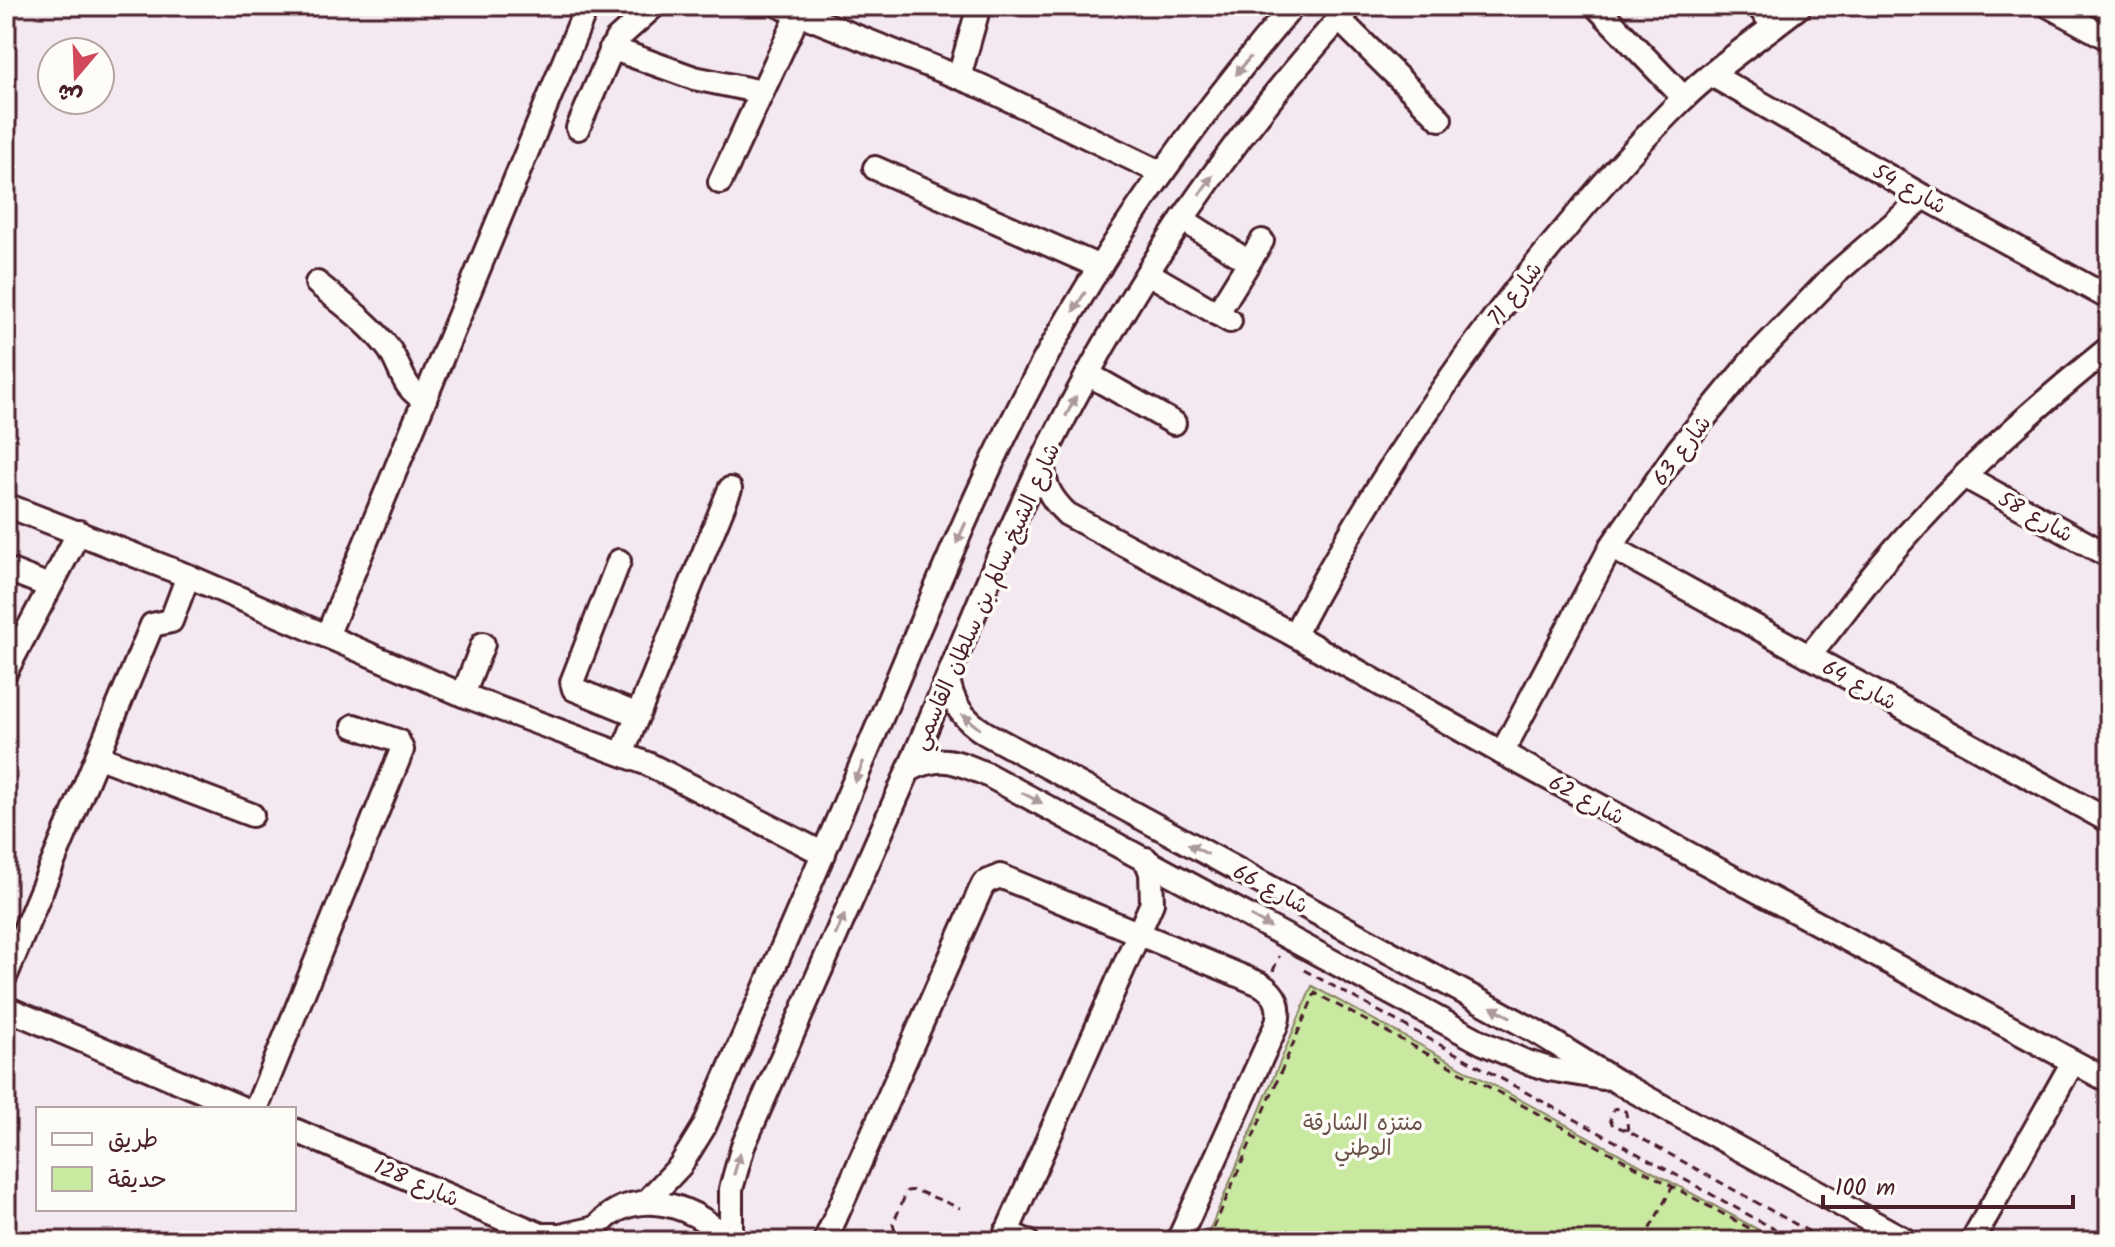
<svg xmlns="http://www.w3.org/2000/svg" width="2115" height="1247" font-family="Kalam,'Playpen Sans Arabic',sans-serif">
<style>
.green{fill:#c9e9a1;stroke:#8a8466;stroke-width:2}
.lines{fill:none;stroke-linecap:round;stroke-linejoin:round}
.minor-casing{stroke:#4a1f2b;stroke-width:28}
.path{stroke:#4a1f2b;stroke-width:3;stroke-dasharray:8 6;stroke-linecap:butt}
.minor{stroke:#fdfcf7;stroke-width:22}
.oneway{fill:#ac999b}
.labels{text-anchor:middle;stroke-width:7;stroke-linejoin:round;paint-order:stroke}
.street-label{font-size:22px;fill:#4a1f2b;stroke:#fdfcf7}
.park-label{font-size:22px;fill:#6a5248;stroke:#fdfcf7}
</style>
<rect width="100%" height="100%" fill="#f4e8f1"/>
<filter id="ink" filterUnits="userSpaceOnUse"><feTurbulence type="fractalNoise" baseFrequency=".0125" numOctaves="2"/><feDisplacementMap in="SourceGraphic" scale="16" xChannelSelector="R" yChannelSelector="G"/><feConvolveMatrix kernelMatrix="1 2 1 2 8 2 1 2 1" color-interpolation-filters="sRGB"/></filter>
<g filter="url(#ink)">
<!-- green -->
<polygon class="green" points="1312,986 1779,1241 1205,1241"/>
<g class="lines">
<!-- minor casing -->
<g class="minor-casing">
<g id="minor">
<polyline points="780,6 983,87 1162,173"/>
<polyline points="1596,6 1684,98"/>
<polyline points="1758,6 1774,26"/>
<polyline points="2049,6 2109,39"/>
<polyline points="1339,19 1440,119"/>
<polyline points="611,48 694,78 762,92"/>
<polyline points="1712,75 1924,197 2109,298"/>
<polyline points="959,77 979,6"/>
<polyline points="578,128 616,40 654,6"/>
<polyline points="875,168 1100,267"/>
<polyline points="720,182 799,13"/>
<polyline points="1182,219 1249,262"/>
<polyline points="1148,273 1230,321"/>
<path d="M317,283C341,303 370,323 389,349C401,366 403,391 425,399"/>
<polyline points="1217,314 1262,241"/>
<polyline points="1088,374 1174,423"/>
<path d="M1043,462C1043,484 1050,498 1067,514L1294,635L1502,753L2109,1081"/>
<polyline points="1964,476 2109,556"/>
<polyline points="6,505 188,576 463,695 648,764 824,854"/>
<polyline points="1611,547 2109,821"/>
<polyline points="619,561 572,682 574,689 638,715"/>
<polyline points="6,569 49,586"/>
<path d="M1294,635C1371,488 1463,349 1571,222C1606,180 1642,139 1681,101C1717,66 1761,37 1800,6"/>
<polyline points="327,636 587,6"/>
<path d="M1809,656C1834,626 1857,594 1882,564C1949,484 2028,413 2109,348"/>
<polyline points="6,671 79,532"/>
<path d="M948,678C952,704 963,719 985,733L1535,1031L1616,1081L1907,1241"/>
<polyline points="463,695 483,644"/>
<polyline points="1502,753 1611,547 1678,450 1753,359 1835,274 1924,197"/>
<polyline points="622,754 730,489"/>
<polyline points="99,757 252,815"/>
<path d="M909,770C941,754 955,761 986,774L1483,1043L1524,1061L1549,1069L1603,1078"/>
<polyline points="6,975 152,625 171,621 188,576"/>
<polyline points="6,1008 244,1109"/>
<polyline points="256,1109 402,750 398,741 354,726"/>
<polyline points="294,1130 541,1235 548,1241"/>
<path d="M646,1202L680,1166L704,1127C764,990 824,854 882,716C939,581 994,443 1069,317C1134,207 1210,102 1293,6"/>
<polyline points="1006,1232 1027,1241"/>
<polyline points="541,1235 565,1235 596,1228"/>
<path d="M589,1241C616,1182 693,1199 727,1241"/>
<path d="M731,1241V1189L743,1146C798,1020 854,895 909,769C954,666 994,560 1044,458C1125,294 1227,140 1351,6"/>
<path d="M825,1241L980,891L984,883L1000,876L1260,984C1277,994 1282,1008 1276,1026L1178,1241"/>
<polyline points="1003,1241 1152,903 1151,873 1146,859"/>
<polyline points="1972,1241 2073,1062"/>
</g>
</g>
<!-- path -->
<g class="path">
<polyline points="1304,970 1796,1241"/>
<polyline points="1273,971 1279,956"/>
<polyline points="1628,1131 1626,1112 1621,1108 1614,1109 1610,1120 1613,1125 1628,1131 1826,1241"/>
<polyline points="904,1241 896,1235 893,1224 907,1191 915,1190 960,1208"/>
<polyline points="1208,1241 1315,993 1773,1241"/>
<polyline points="1643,1241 1673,1186"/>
</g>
<!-- minor -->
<use href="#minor" class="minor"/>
</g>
<!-- one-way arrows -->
<defs><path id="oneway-solid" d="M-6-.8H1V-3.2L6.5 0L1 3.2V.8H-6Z" transform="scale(2)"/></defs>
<g class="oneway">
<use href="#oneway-solid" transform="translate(1243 66) rotate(128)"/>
<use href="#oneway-solid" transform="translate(1206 185) rotate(-55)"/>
<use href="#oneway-solid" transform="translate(1079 302) rotate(122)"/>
<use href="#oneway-solid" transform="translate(1071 406) rotate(-63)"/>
<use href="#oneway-solid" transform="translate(961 533) rotate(114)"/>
<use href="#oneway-solid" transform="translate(971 722) rotate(-141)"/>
<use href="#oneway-solid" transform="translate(859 772) rotate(113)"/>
<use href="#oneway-solid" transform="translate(1032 798) rotate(28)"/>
<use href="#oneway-solid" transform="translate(1198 849) rotate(-152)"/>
<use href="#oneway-solid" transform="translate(1261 922) rotate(29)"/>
<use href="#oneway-solid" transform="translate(840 925) rotate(-66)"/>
<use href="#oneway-solid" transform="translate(1501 1012) rotate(-152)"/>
<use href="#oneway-solid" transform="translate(737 1164) rotate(-74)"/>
</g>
</g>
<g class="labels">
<!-- street labels -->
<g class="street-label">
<text transform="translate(1910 188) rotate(29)" y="8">شارع 54</text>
<text transform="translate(1514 293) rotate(-52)" y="8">شارع 71</text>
<text transform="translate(1681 450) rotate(-53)" y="8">شارع 63</text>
<text transform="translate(2036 516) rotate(29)" y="8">شارع 58</text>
<text transform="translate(985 596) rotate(-66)" y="8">شارع الشيخ سالم بن سلطان القاسمي</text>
<text transform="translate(1860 684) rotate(29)" y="8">شارع 64</text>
<text transform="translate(1587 799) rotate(28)" y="8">شارع 62</text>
<text transform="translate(1271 888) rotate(28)" y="8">شارع 66</text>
<text transform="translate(417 1182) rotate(23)" y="8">شارع 128</text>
</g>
<!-- park labels -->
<g class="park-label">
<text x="1363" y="1130">منتزه الشارقة<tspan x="1363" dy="25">الوطني</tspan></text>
</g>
</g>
<!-- margin -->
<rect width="2115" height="1247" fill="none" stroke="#fdfcf7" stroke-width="32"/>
<rect x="16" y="16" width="2083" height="1215" fill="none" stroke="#4a1f2b" stroke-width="3" filter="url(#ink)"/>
<!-- legend -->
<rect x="36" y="1107" width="260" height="104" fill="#fdfcf7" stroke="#b5a4a5" stroke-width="2"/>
<rect x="52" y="1133" width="40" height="12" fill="#fdfcf7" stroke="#b5a4a5" stroke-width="2"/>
<text x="108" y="1147" font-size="24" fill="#4a1f2b">طريق</text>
<rect x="52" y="1167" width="40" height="24" fill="#c9e9a1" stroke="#b5a4a5" stroke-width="2"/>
<text x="108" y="1187" font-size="24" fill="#4a1f2b">حديقة</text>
<!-- north arrow -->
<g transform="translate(76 76) rotate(199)"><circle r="38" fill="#fdfcf7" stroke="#b5a4a5" stroke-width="2"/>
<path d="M0-6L14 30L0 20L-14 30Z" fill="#d1495b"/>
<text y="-12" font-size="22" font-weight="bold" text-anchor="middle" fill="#4a1f2b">ش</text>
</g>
<!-- scale -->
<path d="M1823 1195v12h250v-12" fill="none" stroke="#4a1f2b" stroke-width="4"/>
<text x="1835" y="1195" font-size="24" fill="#4a1f2b" stroke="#fdfcf7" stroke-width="6" paint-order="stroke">100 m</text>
</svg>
